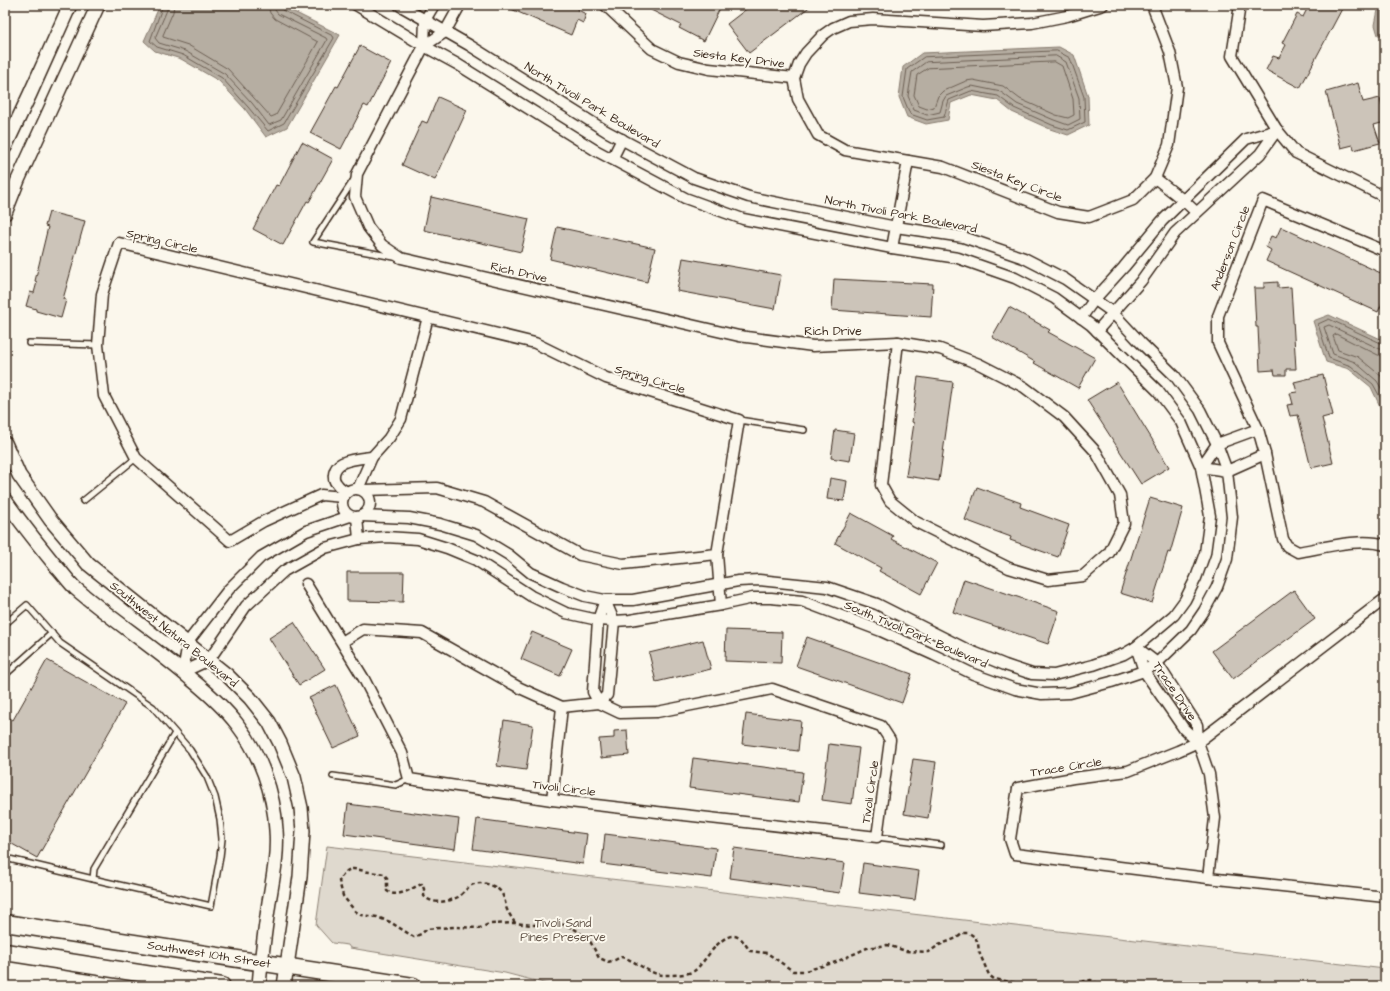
<svg xmlns="http://www.w3.org/2000/svg" width="1390" height="991" font-family="'Architects Daughter',sans-serif">
<style>
.green{fill:#dfd9ce;stroke:#8d8276}
.water{fill:#b6aea2;stroke:#85796d}
.lines{fill:none;stroke-linecap:round;stroke-linejoin:round}
.shore{stroke:#6c5f53;stroke-width:1}
.building{fill:#ccc4b9;stroke:#3b2a1e}
.service-casing{stroke:#3b2a1e;stroke-width:8}
.minor-casing{stroke:#3b2a1e;stroke-width:13}
.tertiary-casing{stroke:#3b2a1e;stroke-width:16}
.primary-casing{stroke:#3b2a1e;stroke-width:19}
.path{stroke:#3b2a1e;stroke-width:2.5;stroke-dasharray:4 3;stroke-linecap:butt}
.service{stroke:#fbf7ec;stroke-width:5}
.minor{stroke:#fbf7ec;stroke-width:10}
.tertiary{stroke:#fbf7ec;stroke-width:13}
.primary{stroke:#fbf7ec;stroke-width:16}
.labels{text-anchor:middle;stroke-width:4;stroke-linejoin:round;paint-order:stroke}
.street-label{font-size:12px;fill:#3b2a1e;stroke:#fbf7ec}
.park-label{font-size:12px;fill:#64564a;stroke:#fbf7ec}
</style>
<rect width="100%" height="100%" fill="#fbf7ec"/>
<filter id="ink" filterUnits="userSpaceOnUse"><feTurbulence type="fractalNoise" baseFrequency=".025" numOctaves="2"/><feDisplacementMap in="SourceGraphic" scale="8" xChannelSelector="R" yChannelSelector="G"/><feConvolveMatrix kernelMatrix="1 2 1 2 8 2 1 2 1" color-interpolation-filters="sRGB"/></filter>
<g filter="url(#ink)">
<!-- green -->
<polygon class="green" points="327,846 1385,969 1385,986 555,986 505,973 350,948 348,945 332,943 316,925"/>
<!-- water -->
<g class="water">
<polygon points="160,5 280,5 340,35 287,127 266,137 245,109 219,81 181,59 155,51 144,41"/>
<polygon points="1379,5 1385,5 1385,35 1378,35 1375,25"/>
<polygon points="1059,47 1074,55 1088,96 1089,125 1068,135 1050,129 1012,112 997,100 971,95 951,103 948,120 926,124 907,117 899,97 903,67 922,53"/>
<polygon points="1329,315 1385,341 1385,417 1371,387 1349,369 1326,362 1313,321"/>
</g>
<g class="lines">
<!-- shore -->
<g class="shore">
<polyline points="163,5 150,41 157,47 183,55 222,78 248,107 268,131 284,123 334,38 333,36 282,10 279,5"/>
<polyline points="168,5 167,10 155,38 159,43 185,51 225,74 252,103 269,125 281,120 327,40 326,38 278,14 275,10 274,5"/>
<polyline points="174,5 173,12 163,35 163,37 188,45 228,69 271,117 276,115 318,42 275,19 270,13 268,5"/>
<polygon points="1057,51 1070,58 1084,97 1085,122 1068,130 1052,125 1014,108 998,96 971,91 949,100 944,117 927,120 910,114 903,97 907,69 924,57"/>
<polygon points="1056,56 1066,62 1079,98 1080,119 1068,125 1054,120 1017,104 1001,92 972,86 968,87 946,96 943,101 940,112 927,115 914,110 908,96 912,72 926,62"/>
<polygon points="1055,62 1062,66 1073,99 1074,115 1068,118 1056,115 1020,99 1003,86 973,80 966,81 943,91 938,96 934,107 927,109 919,106 914,95 917,75 928,68"/>
<polyline points="1385,345 1329,319 1318,324 1329,358 1351,366 1373,384 1385,406"/>
<polyline points="1385,350 1380,349 1329,325 1324,327 1333,354 1355,362 1377,381 1385,395"/>
<polyline points="1385,356 1378,355 1336,334 1333,336 1338,350 1358,357 1381,376 1385,382"/>
</g>
</g>
<!-- building -->
<g class="building">
<polygon points="508,5 580,5 578,10 586,14 583,23 577,20 571,35 511,9 512,7"/>
<polygon points="645,5 713,5 720,8 704,41 679,28 681,25 651,10 651,8"/>
<polygon points="753,5 812,5 749,53 727,24 749,7 750,8"/>
<polygon points="1309,5 1344,5 1300,88 1266,70 1273,56 1279,58 1286,45 1282,43 1297,14 1303,17"/>
<polygon points="360,46 391,63 368,107 364,105 341,149 310,133 336,86 338,87"/>
<polygon points="1358,83 1363,102 1380,98 1385,116 1385,122 1374,125 1380,143 1354,150 1353,145 1341,148 1326,92"/>
<polygon points="438,97 467,110 435,180 402,165 422,121 427,123"/>
<polygon points="302,142 333,159 309,202 307,201 283,245 253,229 276,185 279,186"/>
<polygon points="431,197 529,219 521,252 424,230"/>
<polygon points="49,212 85,221 63,299 66,300 61,318 36,311 36,309 26,306 30,292 34,293 37,282 35,281 48,227 45,226"/>
<polygon points="557,227 655,248 647,282 550,259"/>
<polygon points="1281,227 1385,275 1385,297 1378,312 1266,261 1271,250 1266,247 1271,236 1276,238"/>
<polygon points="683,258 781,275 775,309 677,291"/>
<polygon points="834,279 933,284 931,317 832,310"/>
<polygon points="1278,282 1278,288 1291,287 1296,369 1286,369 1286,375 1275,375 1274,370 1260,371 1258,327 1256,327 1254,288 1264,288 1264,283"/>
<polygon points="1009,307 1050,330 1048,332 1095,358 1078,388 1034,363 1035,362 992,337"/>
<polygon points="1323,375 1333,415 1322,418 1333,463 1311,468 1298,415 1290,416 1287,405 1293,404 1290,393 1297,392 1294,382"/>
<polygon points="918,377 953,382 939,481 906,476 914,423 912,422"/>
<polygon points="1117,382 1169,467 1141,484 1087,400"/>
<polygon points="835,430 854,433 850,461 831,458"/>
<polygon points="830,478 847,481 844,501 827,499"/>
<polygon points="977,487 1021,503 1020,507 1069,525 1058,557 1010,540 1011,537 965,520"/>
<polygon points="1150,498 1183,508 1170,553 1168,552 1152,603 1120,593"/>
<polygon points="851,513 893,536 891,539 937,563 921,594 879,571 881,568 835,543"/>
<polygon points="347,572 404,572 403,602 347,601"/>
<polygon points="964,579 1059,611 1048,644 953,612"/>
<polygon points="1294,590 1315,619 1233,679 1212,651"/>
<polygon points="294,622 325,669 299,685 269,638"/>
<polygon points="726,630 782,632 781,663 725,661"/>
<polygon points="532,632 572,649 560,676 521,659"/>
<polygon points="807,637 912,674 902,703 796,666"/>
<polygon points="703,640 711,669 656,682 649,653"/>
<polygon points="47,660 125,704 37,858 5,840 5,715 13,720"/>
<polygon points="336,685 360,736 333,748 309,698"/>
<polygon points="746,714 801,721 798,751 742,744"/>
<polygon points="504,720 533,725 526,770 497,766"/>
<polygon points="627,730 629,755 601,758 599,739 614,738 614,731"/>
<polygon points="829,744 859,748 852,804 822,800"/>
<polygon points="693,758 803,772 799,802 689,788"/>
<polygon points="913,759 936,762 928,818 904,814"/>
<polygon points="348,804 459,819 455,849 344,834"/>
<polygon points="477,819 587,834 583,864 473,849"/>
<polygon points="605,834 716,848 712,878 602,864"/>
<polygon points="734,848 845,863 840,893 730,878"/>
<polygon points="863,863 919,871 915,900 859,893"/>
</g>
<g class="lines">
<!-- service casing -->
<g class="service-casing">
<g id="service">
<polyline points="355,178 313,242 394,257"/>
<polyline points="29,343 98,345"/>
<polyline points="739,420 804,430"/>
<polyline points="83,501 136,458"/>
<polyline points="5,624 27,605 60,643 153,707 190,750 207,777 215,797 220,819 222,839 220,857 211,906 93,879 5,858"/>
<polyline points="5,675 52,633"/>
<polyline points="333,776 396,785 409,779"/>
<polyline points="877,837 941,845"/>
<polyline points="93,879 94,869 175,733"/>
</g>
</g>
<!-- minor casing -->
<g class="minor-casing">
<g id="minor">
<polyline points="356,5 424,46 457,64 595,150 685,198 743,219 892,248 958,258 1015,278 1054,298 1091,325 1158,391 1181,422 1201,467 1210,516 1205,553 1196,578 1185,600 1174,615 1136,647 1124,654 1093,665 1054,675 1032,674 1005,665 968,650 877,604 827,587 759,580 738,581 633,600 605,600 585,596 562,587 531,573 509,555 476,535 440,524 409,518 361,516"/>
<polyline points="460,5 445,32 424,46 357,174 355,197 368,227 382,245 401,258 739,336 813,346 898,342"/>
<polyline points="605,5 652,49 679,62 709,69 794,78"/>
<polyline points="1103,5 1067,16 1032,23 983,26 873,19 849,21 833,28 823,35 806,53 799,64 794,78 798,99 818,135 845,150 943,167 1058,212 1089,217 1133,200 1155,178 1169,145 1177,87 1170,52 1152,5"/>
<polyline points="1240,5 1232,56 1277,130 1296,153 1385,197"/>
<polyline points="424,46 425,20 434,5"/>
<polyline points="612,159 622,139"/>
<polyline points="1155,178 1183,200 1196,212"/>
<polyline points="892,248 908,161"/>
<path d="M1385,251L1263,200L1218,316V343L1258,429L1265,454L1283,539L1287,546L1298,552C1322,548 1362,537 1385,545"/>
<polyline points="1081,318 1094,300 1124,267 1162,221 1246,139 1277,130"/>
<polyline points="1097,331 1141,281 1175,233 1260,154 1277,130"/>
<polygon points="898,342 940,349 979,364 1024,387 1064,417 1096,452 1120,495 1124,523 1109,553 1083,576 1048,580 1009,568 916,522 890,501 881,485"/>
<polyline points="1258,429 1217,444 1201,467 1227,471 1265,454"/>
<circle cx="356" cy="503" r="14"/>
<polyline points="358,489 372,457 389,438 401,419 428,317"/>
<path d="M347,492C343,490 339,487 337,484C331,478 334,467 342,463C350,459 363,458 372,457"/>
<polyline points="343,497 321,495 264,521 230,541 136,458 104,396 98,345 102,294 119,243 535,343 606,378 739,420 717,554 623,564 580,555 484,502 437,488 363,490"/>
<polyline points="357,517 359,539"/>
<polyline points="717,554 721,605"/>
<polyline points="306,584 364,679 402,753 409,779 552,800 877,837 890,740 881,726 772,689 657,712 620,713 599,703 562,707 520,688 422,633 363,629 342,642"/>
<polygon points="605,600 614,621 607,695 599,703 593,692 598,620"/>
<polyline points="1385,601 1382,601 1198,742 1178,751 1128,771 1073,778 1018,788 1010,839 1015,854 1208,878 1385,897"/>
<polyline points="183,672 209,660 246,606 284,571 325,548 359,539 386,537 418,539 447,548 476,560 531,596 566,613 598,620 614,621 630,620 721,605 753,598 771,598 802,601 881,631 934,655 973,674 1015,689 1042,694 1070,693 1111,682 1144,671 1157,663 1191,630 1204,611 1217,587 1227,559 1232,517 1227,471 1217,444 1200,410 1175,376 1140,342 1112,312 1065,279 1024,258 963,237 896,227 749,197 694,178 606,131 469,45 399,5"/>
<polyline points="183,672 188,642 229,589 261,557 306,531 350,516"/>
<polyline points="1198,742 1184,729 1144,671 1136,647 1157,663 1197,725 1198,742 1209,774 1215,818 1208,878"/>
<polyline points="552,800 562,707"/>
</g>
</g>
<!-- tertiary casing -->
<g class="tertiary-casing">
<g id="tertiary">
<polyline points="5,147 30,94 70,5"/>
<polyline points="5,213 18,180 98,5"/>
<polyline points="5,443 19,475 50,519 88,564 227,675 250,698 269,722 280,743 294,777 301,808 303,831 300,877 284,986"/>
<path d="M5,500C21,523 38,544 55,565C62,572 68,581 75,588C112,620 154,647 191,679C208,693 224,707 237,724C260,754 274,792 276,830C278,854 273,878 269,902C265,930 261,958 259,986"/>
</g>
</g>
<!-- primary casing -->
<g class="primary-casing">
<g id="primary">
<polyline points="5,923 413,986"/>
<polyline points="5,952 222,986"/>
</g>
</g>
<!-- path -->
<g class="path">
<path d="M515,923C512,918 508,913 506,907C505,901 504,897 501,892C494,884 479,880 470,886C466,889 463,894 458,897C448,902 432,905 424,896V889L422,884C411,888 398,899 387,891V878L384,874C379,873 375,873 370,872C355,870 349,863 339,881L343,896L355,911L361,915L377,917L390,922L414,937L421,934L427,929L455,927L480,928L489,924L515,923L532,925L554,924L566,925L576,930L590,941L599,958L604,960L608,962L615,960L621,957C637,960 649,976 666,975C674,975 687,975 694,971C705,964 723,925 741,939C744,942 747,947 750,951L767,953L793,971H805L836,962L867,948L887,945L906,951L929,952L939,945L957,938L963,933H969L975,937L978,943L979,952L989,975L994,979L1032,986"/>
<polyline points="1069,986 1070,984 1091,980 1102,986"/>
</g>
<!-- service -->
<use href="#service" class="service"/>
<!-- minor -->
<use href="#minor" class="minor"/>
<!-- tertiary -->
<use href="#tertiary" class="tertiary"/>
<!-- primary -->
<use href="#primary" class="primary"/>
</g>
</g>
<g class="labels">
<!-- street labels -->
<g class="street-label">
<text transform="translate(739 58) rotate(7)" y="4">Siesta Key Drive</text>
<text transform="translate(592 105) rotate(31)" y="4">North Tivoli Park Boulevard</text>
<text transform="translate(1017 181) rotate(21)" y="4">Siesta Key Circle</text>
<text transform="translate(901 214) rotate(11)" y="4">North Tivoli Park Boulevard</text>
<text transform="translate(162 241) rotate(13)" y="4">Spring Circle</text>
<text transform="translate(1230 248) rotate(-69)" y="4">Anderson Circle</text>
<text transform="translate(519 272) rotate(13)" y="4">Rich Drive</text>
<text x="833" y="335">Rich Drive</text>
<text transform="translate(650 379) rotate(17)" y="4">Spring Circle</text>
<text transform="translate(174 634) rotate(39)" y="4">Southwest Natura Boulevard</text>
<text transform="translate(916 634) rotate(23)" y="4">South Tivoli Park Boulevard</text>
<text transform="translate(1175 691) rotate(56)" y="4">Trace Drive</text>
<text transform="translate(1066 767) rotate(-9)" y="4">Trace Circle</text>
<text transform="translate(564 788) rotate(7)" y="4">Tivoli Circle</text>
<text transform="translate(870 792) rotate(-82)" y="4">Tivoli Circle</text>
<text transform="translate(209 954) rotate(9)" y="4">Southwest 10th Street</text>
</g>
<!-- park labels -->
<g class="park-label">
<text x="563" y="927">Tivoli Sand<tspan x="563" dy="14">Pines Preserve</tspan></text>
</g>
</g>
<!-- margin -->
<rect width="1390" height="991" fill="none" stroke="#fbf7ec" stroke-width="20"/>
<rect x="10" y="10" width="1370" height="971" fill="none" stroke="#3b2a1e" stroke-width="1.5" filter="url(#ink)"/>
</svg>
